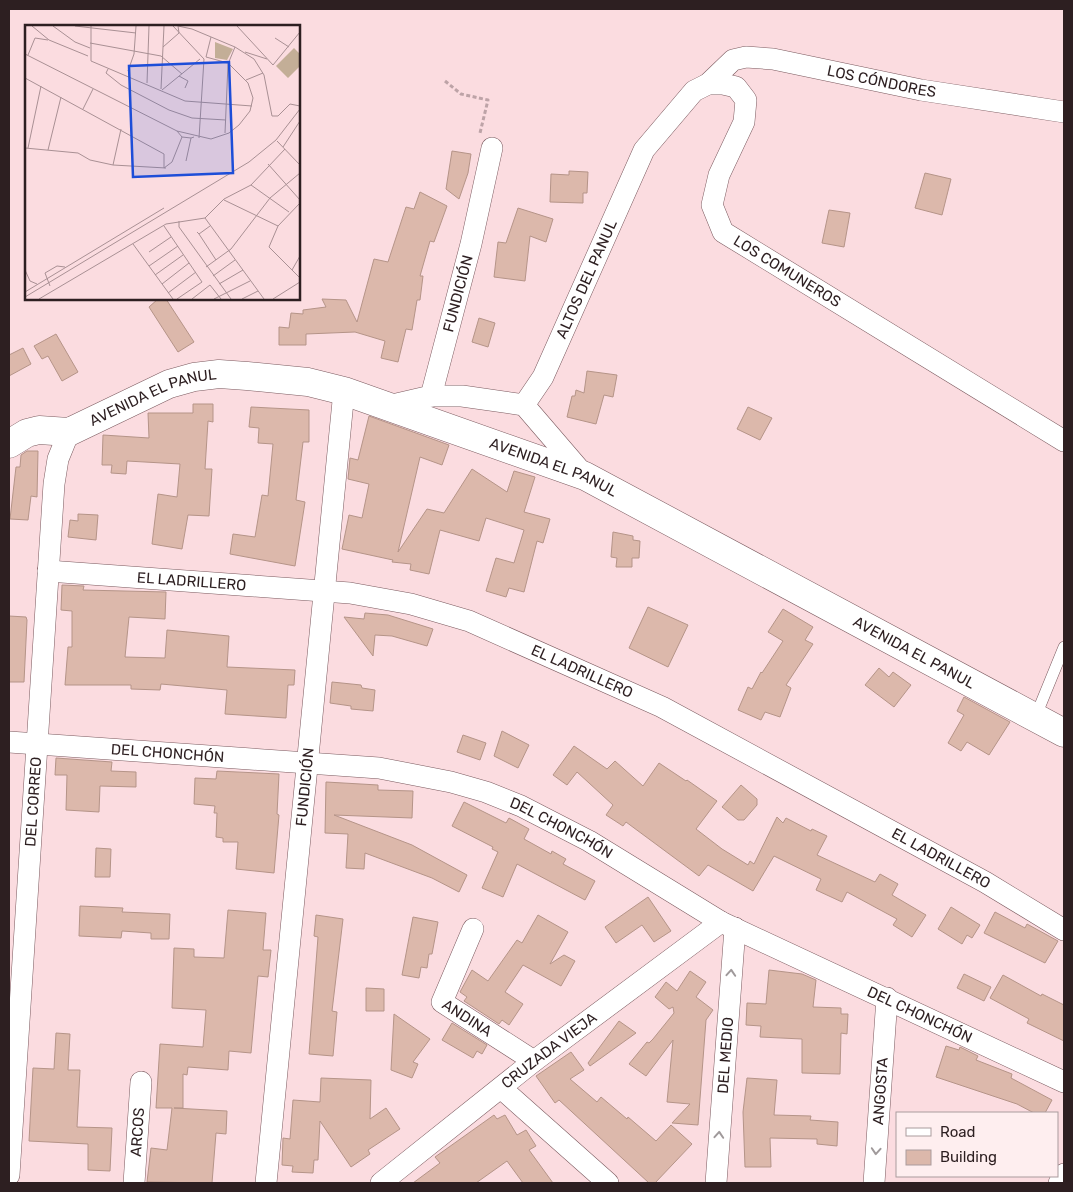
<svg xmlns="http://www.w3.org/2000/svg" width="1073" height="1192" font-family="Rubik,sans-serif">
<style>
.building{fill:#dcb8ab;stroke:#b59488}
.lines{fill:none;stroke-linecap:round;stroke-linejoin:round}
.lane-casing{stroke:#7b5a5f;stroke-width:12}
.street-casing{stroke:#7b5a5f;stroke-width:22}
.secondary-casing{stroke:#7b5a5f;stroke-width:29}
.path{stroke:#bda3a7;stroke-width:3;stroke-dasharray:4 2.5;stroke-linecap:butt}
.lane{stroke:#fff;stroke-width:11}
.street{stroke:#fff;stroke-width:21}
.secondary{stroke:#fff;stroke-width:28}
.oneway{stroke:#a09a9b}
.labels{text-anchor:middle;stroke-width:4;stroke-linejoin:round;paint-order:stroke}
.street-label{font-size:15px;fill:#2d1f21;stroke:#feeeef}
.inset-road{fill:none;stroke:#a99094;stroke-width:1}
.view{fill:#1d4ed8;fill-opacity:0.15;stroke:#1d4ed8;stroke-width:2.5}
.inset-edge{fill:none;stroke:#2d1f21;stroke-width:2.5}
</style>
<rect width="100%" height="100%" fill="#fbdce0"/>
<!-- building -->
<g class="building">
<polygon points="452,151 471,154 468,173 459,199 446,189"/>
<polygon points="569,171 588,172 587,193 583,193 583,203 550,202 551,174 569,175"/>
<polygon points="925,173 951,179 942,215 915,208"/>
<polygon points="420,192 447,206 434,242 430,241 420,276 423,276 420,300 417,300 412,330 406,329 398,362 381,358 385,341 355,332 306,334 306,345 279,345 279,327 289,328 291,313 303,314 303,310 326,307 322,299 346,300 357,322 374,259 388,262 406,207 414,209"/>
<polygon points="518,208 553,219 546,242 530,236 525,281 494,277 498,242 506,243"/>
<polygon points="829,210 850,213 844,247 822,243"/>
<polygon points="158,299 166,299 194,342 178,352 149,307"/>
<polygon points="479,318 495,323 488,347 472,342"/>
<polygon points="56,334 78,372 62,381 48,356 42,359 34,346"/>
<polygon points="23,348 31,364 9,376 9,355"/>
<polygon points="587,371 617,375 613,397 604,395 596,424 567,417 572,396 575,396 576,390 584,393"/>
<polygon points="193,404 213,404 213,422 208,421 205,469 212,469 209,516 188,515 182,549 152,544 158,494 177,497 180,464 127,461 126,474 111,473 112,465 102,465 103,435 149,438 148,413 193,413"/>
<polygon points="251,407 309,410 309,442 303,442 296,500 305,502 295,566 230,554 233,534 255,537 262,495 268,496 273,444 258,443 259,428 249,427"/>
<polygon points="748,407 772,418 760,440 737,429"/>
<polygon points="369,416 449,445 442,465 420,457 398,552 427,509 444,513 472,469 507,492 514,471 535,477 524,512 550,519 543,543 537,541 524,592 509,588 506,597 486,591 496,558 514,563 524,530 486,518 479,541 440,530 429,574 410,570 411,564 392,562 393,560 342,549 349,515 362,518 369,484 348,479 350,458 358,460"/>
<polygon points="27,451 38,451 37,497 31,496 28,520 10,519 16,467 20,467 21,455"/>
<polygon points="78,514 98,515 96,540 68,537 70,520 78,521"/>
<polygon points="613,532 633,536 633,540 640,541 639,558 632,558 632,567 616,567 617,558 611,557"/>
<polygon points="62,585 84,586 83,590 166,592 165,619 129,617 125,657 165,658 167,630 229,636 227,667 295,670 294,685 288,685 286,718 225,714 227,690 161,684 160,690 131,689 131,685 65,685 68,647 72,647 72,611 61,610"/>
<polygon points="648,607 688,625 668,667 629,648"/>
<polygon points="783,609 813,627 805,640 813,644 786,685 791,688 780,717 765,712 761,720 738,710 748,687 752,689 761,672 762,673 783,641 768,632"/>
<polygon points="365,613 388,615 433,629 427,646 392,636 375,635 373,656 344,617 364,619"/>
<polygon points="9,616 26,617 27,620 24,682 9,682"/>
<polygon points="879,668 889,677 893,672 911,685 894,707 865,685"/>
<polygon points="332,682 361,685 362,688 375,690 373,711 351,709 351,706 330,703"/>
<polygon points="964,697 1010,722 989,755 967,742 961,751 948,743 964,715 957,711"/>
<polygon points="502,731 529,745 518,768 494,756"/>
<polygon points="463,735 486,743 480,760 457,752"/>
<polygon points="574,746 607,769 615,761 643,786 659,763 686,781 687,780 717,801 696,829 722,849 748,865 750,861 754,864 777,817 783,823 786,818 811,831 812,829 827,836 817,855 875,882 880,874 898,884 892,895 926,915 912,937 893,925 897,919 847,892 842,902 816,890 821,879 774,856 753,891 708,865 699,876 626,822 623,826 606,815 613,805 577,772 567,785 553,775"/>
<polygon points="56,758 112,762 111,771 136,772 136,787 100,786 99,812 66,810 67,775 55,775"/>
<polygon points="217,771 279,774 277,814 279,815 274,873 236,869 238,842 223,842 223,838 216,837 217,813 214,813 215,806 194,804 195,778 216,779"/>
<polygon points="326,782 378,785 378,790 413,791 412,818 334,815 412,845 467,875 459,892 432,878 365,853 364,869 346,868 348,834 325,833"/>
<polygon points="741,785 757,799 757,805 744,820 738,820 722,807"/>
<polygon points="464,802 506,823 509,818 529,829 524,839 551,854 552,851 566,859 563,864 595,881 585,900 517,864 503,897 482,888 498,852 492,849 493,847 452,826"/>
<polygon points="96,848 111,849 110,877 95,877"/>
<polygon points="648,897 671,931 654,942 642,925 616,943 605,927"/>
<polygon points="80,906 123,908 122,912 170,914 169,939 151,939 151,933 122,931 121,938 79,936"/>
<polygon points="951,907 980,925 972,938 967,935 962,944 938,929"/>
<polygon points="228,910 266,913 263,950 271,950 268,977 258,976 251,1053 229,1051 228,1070 188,1067 187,1075 183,1074 183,1108 174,1108 227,1111 226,1134 216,1133 212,1183 147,1182 151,1148 167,1150 172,1108 156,1108 160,1044 203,1047 206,1010 172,1008 174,948 194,949 194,957 224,958"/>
<polygon points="995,912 1025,928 1027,924 1058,941 1045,963 984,933"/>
<polygon points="316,915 343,919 332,1011 337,1012 333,1056 309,1054 318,937 314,936"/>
<polygon points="538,915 568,932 550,964 564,955 575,961 561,986 523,965 505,992 523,1004 509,1025 502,1020 499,1024 464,1001 467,997 460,992 472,970 488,981 517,940 522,943"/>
<polygon points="413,917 438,922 432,954 429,954 427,968 421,967 419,978 402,975"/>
<polygon points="769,970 802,974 816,980 813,1007 841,1008 841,1014 848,1014 847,1034 841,1033 840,1074 802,1073 802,1039 760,1037 761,1026 746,1025 747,1003 766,1004"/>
<polygon points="690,971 706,982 696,997 713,1010 706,1020 698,1125 672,1123 690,1104 667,1102 673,1040 646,1076 629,1064 647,1042 649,1043 653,1039 674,1013 673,1007 669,1009 655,997 666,982 677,991"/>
<polygon points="964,974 991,987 984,1001 957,988"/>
<polygon points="1003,975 1041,996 1042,994 1064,1005 1064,1041 1027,1023 1029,1019 990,998"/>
<polygon points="366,988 384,989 384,1011 366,1011"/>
<polygon points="394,1014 430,1039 413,1062 418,1064 412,1078 391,1070"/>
<polygon points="619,1021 636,1033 590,1066 588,1063"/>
<polygon points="452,1023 487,1045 482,1054 477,1051 473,1058 442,1040"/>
<polygon points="56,1033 70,1034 68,1070 80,1070 77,1127 112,1128 110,1171 88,1170 88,1144 29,1141 33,1068 54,1069"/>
<polygon points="946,1046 959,1050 960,1047 978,1056 976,1060 1012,1074 1011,1078 1052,1100 1045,1113 1034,1113 1017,1104 936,1077"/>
<polygon points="571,1052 584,1070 570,1079 597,1102 601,1097 627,1119 628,1117 656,1141 671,1125 692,1144 655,1183 649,1183 559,1100 555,1103 536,1076"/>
<polygon points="321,1078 371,1080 370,1119 386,1108 400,1129 368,1150 370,1154 351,1167 320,1121 318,1160 314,1160 313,1173 292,1172 293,1166 282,1165 283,1138 290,1139 293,1100 320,1102"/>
<polygon points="747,1078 777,1080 774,1115 811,1116 810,1120 838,1122 837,1146 817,1144 817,1139 770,1138 771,1167 745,1167 743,1112"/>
<polygon points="494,1115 497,1119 505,1115 517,1135 526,1130 536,1146 529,1150 553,1183 523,1183 507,1161 476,1183 413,1183 440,1163 435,1157"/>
</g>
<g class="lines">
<!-- lane casing -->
<g class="lane-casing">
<polyline id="lane" points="1035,718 1064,647"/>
</g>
<!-- street casing -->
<g class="street-casing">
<g id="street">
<path id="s1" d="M708,84L733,60L746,57L773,59L921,90L1064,112"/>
<polyline points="431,396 462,396 524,405 585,476"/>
<path id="s2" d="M524,405L543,377L644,150L694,91L708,84H723L736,87L746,100L744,122L719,175L712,205L723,232L1064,441"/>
<path id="s3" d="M388,406L431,396L471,244L492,148"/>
<path id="s4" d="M48,571L350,593L411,604L469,621L662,707L985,882L1064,930"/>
<path id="s5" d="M9,742L379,768L451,782L486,792L521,806L589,841L721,922L1064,1082"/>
<path id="s6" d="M473,929L442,1002L534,1061"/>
<polyline points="501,1088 608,1183"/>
<path id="s7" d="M9,1175L54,484L58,459L69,432"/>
<path id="s8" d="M134,1183L141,1082"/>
<path id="s9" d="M266,1183L344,391"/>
<path id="s10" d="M381,1183L534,1061L721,922"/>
<path id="s11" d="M716,1183L735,928"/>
<path id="s12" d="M874,1183L887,998"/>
<polyline points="1059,1183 1064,1174"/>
</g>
</g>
<!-- secondary casing -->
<g class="secondary-casing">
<g id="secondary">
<path id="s13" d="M9,444L27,433L39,430L69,432L169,384L194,377L219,374L247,376L308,382L344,391L585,476L1064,733"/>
</g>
</g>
<!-- path -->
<polyline class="path" points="445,81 461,94 488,100 480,133"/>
<!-- lane -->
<use href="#lane" class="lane"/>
<!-- street -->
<use href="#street" class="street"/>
<!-- secondary -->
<use href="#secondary" class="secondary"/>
</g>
<!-- one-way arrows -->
<defs><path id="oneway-chevron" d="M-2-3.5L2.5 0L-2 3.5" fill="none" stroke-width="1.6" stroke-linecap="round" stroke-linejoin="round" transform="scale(1.25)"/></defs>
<g class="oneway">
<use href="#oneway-chevron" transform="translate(731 973) rotate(-86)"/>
<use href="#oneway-chevron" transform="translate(719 1135) rotate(-86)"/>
<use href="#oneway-chevron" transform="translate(876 1151) rotate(94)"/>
</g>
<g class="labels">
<!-- street labels -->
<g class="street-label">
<text dy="5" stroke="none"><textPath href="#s1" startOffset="186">LOS CÓNDORES</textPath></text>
<text dy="5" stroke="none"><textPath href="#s2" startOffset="636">LOS COMUNEROS</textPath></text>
<text dy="5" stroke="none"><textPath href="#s2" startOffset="141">ALTOS DEL PANUL</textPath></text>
<text dy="5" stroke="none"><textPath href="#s3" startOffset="150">FUNDICIÓN</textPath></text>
<text dy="5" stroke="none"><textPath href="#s13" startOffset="155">AVENIDA EL PANUL</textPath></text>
<text dy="5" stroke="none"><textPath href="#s13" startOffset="575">AVENIDA EL PANUL</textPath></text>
<text dy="5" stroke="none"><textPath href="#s4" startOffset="144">EL LADRILLERO</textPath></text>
<text dy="5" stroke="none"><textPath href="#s13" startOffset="981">AVENIDA EL PANUL</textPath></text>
<text dy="5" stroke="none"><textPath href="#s4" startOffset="549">EL LADRILLERO</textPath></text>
<text dy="5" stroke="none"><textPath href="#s5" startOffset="159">DEL CHONCHÓN</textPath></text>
<text dy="5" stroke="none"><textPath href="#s9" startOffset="398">FUNDICIÓN</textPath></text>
<text dy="5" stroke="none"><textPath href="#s7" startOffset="374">DEL CORREO</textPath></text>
<text dy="5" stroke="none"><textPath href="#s5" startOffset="564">DEL CHONCHÓN</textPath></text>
<text dy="5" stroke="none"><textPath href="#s4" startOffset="954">EL LADRILLERO</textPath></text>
<text dy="5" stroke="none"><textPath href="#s5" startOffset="969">DEL CHONCHÓN</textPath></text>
<text dy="5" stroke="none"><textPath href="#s6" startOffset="109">ANDINA</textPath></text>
<text dy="5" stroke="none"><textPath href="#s10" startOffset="214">CRUZADA VIEJA</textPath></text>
<text dy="5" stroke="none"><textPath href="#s11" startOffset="128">DEL MEDIO</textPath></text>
<text dy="5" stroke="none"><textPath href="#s12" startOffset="92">ANGOSTA</textPath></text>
<text dy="5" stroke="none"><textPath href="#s8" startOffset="51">ARCOS</textPath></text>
</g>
</g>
<!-- overview -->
<g transform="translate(25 25)">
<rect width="275" height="275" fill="#fbdce0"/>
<path d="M190,17L208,24L202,35L190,33ZM269,23L275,29V41L263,53L251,41Z" fill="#c3ae97"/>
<path class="inset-road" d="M7,1L24,15L63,31M28,1L50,17L65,23M50,1L111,8M66,1V36L160,76L227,81M148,1L179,34M212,1L248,40L275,7M154,8L153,1L167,4L210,22L229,34L239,50L247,91H253L265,79L275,81M250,13L264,22M65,18L136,31L157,49M138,22L154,8M220,27L242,34M0,29L152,106L186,114L204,108L214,100L225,86L228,73L223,58L203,38L181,32M3,30L10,13L23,15M181,32L186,12M83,44L81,48L96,60L144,85L167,93L201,95M103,46L109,29L111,1M154,51L163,56L160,63M0,53L139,129V143L147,137L157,112M221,55L238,48M122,58L124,1M136,64L139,1M137,65L175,34M58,84L68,64M152,106L157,112L166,113M200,108L203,39L210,22M174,113L179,34M252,116L275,140M258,122L275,96M0,123L53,128L65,135L88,140L141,143M3,123L16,61M23,125L36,72M161,136L166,113L169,112M243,139L275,175M88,140L96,104M226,160L264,187M199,175L253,201M275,178L253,201L244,222L275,253M180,193L239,274M154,196V202L206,274M139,201L177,257L152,274M172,207L174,209L185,201M174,209L191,235M0,218V236M108,219L148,274M124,227L146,212M124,241L153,221M181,242L206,224L245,173L275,148M0,245L5,256L12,259M267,245L275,231M130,250L158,230M188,251L210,235M137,259L164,238M194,259L218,245M25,261L20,248L32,241L40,242M0,267L139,183M143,268L171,247M0,272L224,137L251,115L275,84M14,274L141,199L180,193L199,174L226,160L260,124M167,274L185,260L196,274M189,274L225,256M217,274L233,266M248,274L275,257"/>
<path class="view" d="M204,37L208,148L108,152L104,41Z"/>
<rect width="275" height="275" class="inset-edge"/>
</g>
<!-- border -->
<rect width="1073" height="1192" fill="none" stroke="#2d1f21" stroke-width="20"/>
<!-- legend -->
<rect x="896" y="1112" width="162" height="65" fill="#feeeef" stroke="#aa9b9d"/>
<rect x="906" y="1128" width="25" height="8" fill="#ffffff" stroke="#aa9b9d"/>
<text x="940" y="1137" font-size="15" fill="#2d1f21">Road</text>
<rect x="906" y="1150" width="25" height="15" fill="#dcb8ab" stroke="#aa9b9d"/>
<text x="940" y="1162" font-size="15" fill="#2d1f21">Building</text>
</svg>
